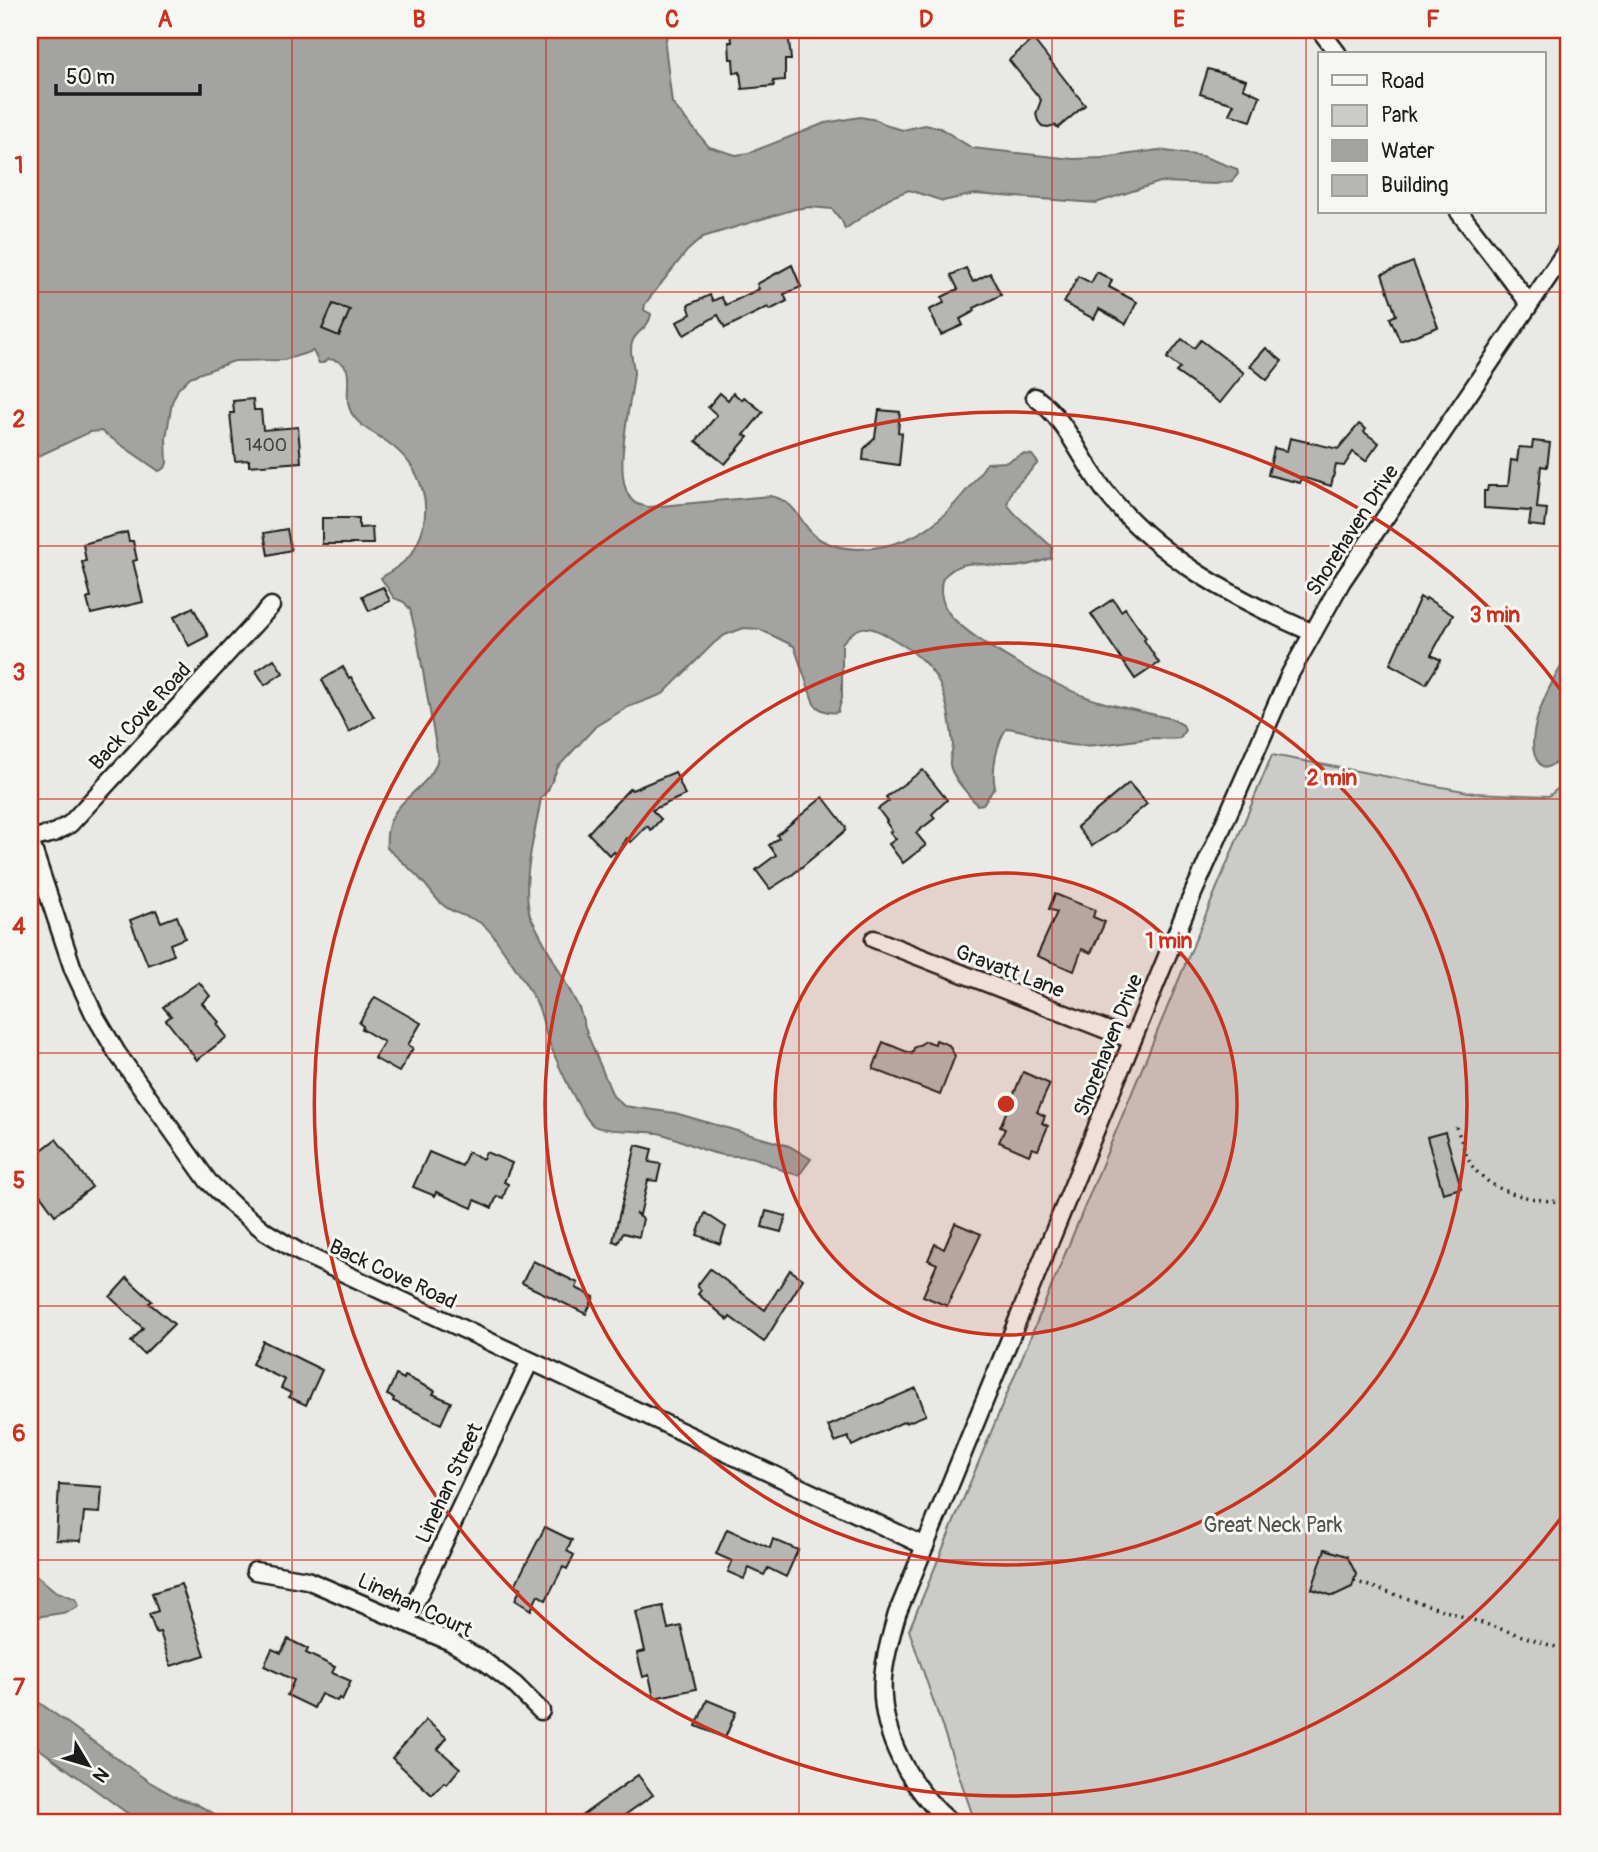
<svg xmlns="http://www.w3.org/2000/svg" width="1598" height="1852" font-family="Pangolin,sans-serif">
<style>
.green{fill:#cbcbc7;stroke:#747472;stroke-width:2}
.water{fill:#a3a3a1;stroke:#6d6d6c;stroke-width:2}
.building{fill:#b6b6b3;stroke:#1c1c1c;stroke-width:2}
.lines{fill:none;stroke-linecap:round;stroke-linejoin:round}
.street-casing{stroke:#1c1c1c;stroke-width:21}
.path{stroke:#1c1c1c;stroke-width:3.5;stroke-dasharray:2 5;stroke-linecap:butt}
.street{stroke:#f6f6f2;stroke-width:16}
.grid{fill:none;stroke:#c8321e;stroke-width:2;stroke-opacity:0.55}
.ring{fill:none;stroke:#c8321e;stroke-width:3.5}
.labels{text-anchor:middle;stroke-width:6;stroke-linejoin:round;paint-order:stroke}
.number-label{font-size:18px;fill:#424242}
.street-label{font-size:21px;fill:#1c1c1c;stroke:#f6f6f2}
.park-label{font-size:21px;fill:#51514f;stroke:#f6f6f2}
.centre{fill:#c8321e;stroke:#f6f6f2;stroke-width:3.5}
.ring-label{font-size:21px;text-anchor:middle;font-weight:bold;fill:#c8321e;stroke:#f6f6f2;stroke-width:6;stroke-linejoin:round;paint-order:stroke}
.neatline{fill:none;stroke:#c8321e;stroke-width:2.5}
.grid-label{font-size:23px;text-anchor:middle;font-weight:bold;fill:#c8321e}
</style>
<rect width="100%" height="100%" fill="#e9e9e5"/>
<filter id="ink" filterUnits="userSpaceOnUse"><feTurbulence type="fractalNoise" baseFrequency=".0143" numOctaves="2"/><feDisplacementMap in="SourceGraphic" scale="14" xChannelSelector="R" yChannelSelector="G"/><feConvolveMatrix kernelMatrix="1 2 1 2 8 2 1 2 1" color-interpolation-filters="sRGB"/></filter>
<g filter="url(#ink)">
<!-- green -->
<polygon class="green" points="1272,755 1474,793 1549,796 1568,780 1568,1822 975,1822 909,1630"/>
<!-- water -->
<g class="water">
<path d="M30,30H668L665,45L672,103L709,147L736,155L749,153L825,123L860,117L877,120L888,126L903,130L925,125L940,128L972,148L1073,159L1103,158L1158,150L1202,156L1237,169L1238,174L1232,181L1215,184L1160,182L1096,203L975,194L943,201L909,190L889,198L845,229L842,221L832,209L810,207L795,209L703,237L687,251L645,304L644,310L651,314C649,328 638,330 633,340C628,350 634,363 634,373C632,401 609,482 634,502C637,505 644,506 649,507L770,496C800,501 800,529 821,540C857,559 909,545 938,520C957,504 973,483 987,463L1007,462L1023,454L1032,455L1038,463L1012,490L1007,504C1019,521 1037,532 1052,547L1051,558C1037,563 1024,567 1009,567C987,567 967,556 948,573C941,578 941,584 941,592C942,601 944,608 951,616C975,643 1054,685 1089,698C1115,707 1145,712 1172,719L1183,725L1185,730L1180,738C1171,740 1162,738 1153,738C1122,741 1090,750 1060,743C1042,738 1026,730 1007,728C997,741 991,771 995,787L983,804L977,805C968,793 953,779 950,765C949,758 953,751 953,744C946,686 939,665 888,636C866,623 858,625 842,643V698L838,712C828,714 821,711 814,704L794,646L759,629L744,628L725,635L714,643L663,694L628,707L596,726L558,767L548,790L541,798C535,836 521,878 530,916L579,1008L588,1036L613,1096L624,1106L675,1113L789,1146L811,1159L799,1175C782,1173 770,1163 755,1158C742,1155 730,1157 718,1154C699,1150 681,1139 662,1134C647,1130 603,1132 594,1126C580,1116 554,1055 547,1037C544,1027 542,1016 538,1006C528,985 509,958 495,938C477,912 463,921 443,905C434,898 430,889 422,881C411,869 399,859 387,848C382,797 432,793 438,757L418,643L410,609L404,602L394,598L381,578C392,570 407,562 414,550C437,509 423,467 386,441C373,432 361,428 352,414C339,392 363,362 328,359L323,363H319L313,351L284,360L234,361L190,377L178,389L172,402L166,438L167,463L165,468L159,471L101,431L90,432L30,460Z"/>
<path d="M1568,657V750L1559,762L1545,768C1514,750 1552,677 1568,657Z"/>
<path d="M30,1570L55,1591L76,1599L79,1606C67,1616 45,1613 30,1619Z"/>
<polygon points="30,1696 148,1781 178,1798 196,1804 213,1813 223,1822 145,1822 127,1813 30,1742"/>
</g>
<!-- building -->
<g class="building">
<polygon points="731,30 788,30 791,60 785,60 785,80 773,81 774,86 742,89 740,72 734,73 733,59 730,59 729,42 732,42"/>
<polygon points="1033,39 1085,105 1058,128 1055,125 1048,127 1042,126 1038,121 1036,114 1041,100 1009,60"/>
<polygon points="1208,69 1246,80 1243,88 1260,96 1251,121 1229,114 1234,104 1200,94"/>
<polygon points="1413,262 1438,327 1400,341 1390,318 1396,315 1382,274"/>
<polygon points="792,265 801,287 784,294 787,301 770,310 768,307 725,328 718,315 684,335 677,322 691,314 688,305 710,295 713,301 721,297 726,305 759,289 757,284"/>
<polygon points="966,268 973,282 990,273 1001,295 974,308 975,311 960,319 963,325 941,335 929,310 944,303 942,297 958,289 951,275"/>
<polygon points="1097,272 1112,280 1109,287 1137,302 1126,324 1099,309 1094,319 1064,303 1078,276 1091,283"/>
<polygon points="333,304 350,310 339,336 322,329"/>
<polygon points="1182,339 1194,348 1201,340 1244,373 1220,403 1176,372 1180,368 1167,358"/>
<polygon points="1266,348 1282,361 1267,380 1250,366"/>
<polygon points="720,393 728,400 733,393 742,400 744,397 763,412 744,435 748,437 725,464 696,441 717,415 708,407"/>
<polygon points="253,399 254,410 261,410 263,430 298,427 301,462 249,466 249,460 235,461 230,413 234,413 233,401"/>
<polygon points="879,410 900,412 898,432 902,433 899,465 863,460 864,449 875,437"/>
<polygon points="1359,424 1366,429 1364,432 1379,443 1366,461 1353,452 1344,466 1336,465 1331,486 1301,477 1300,483 1268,475 1274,448 1287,451 1290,438 1338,449"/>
<polygon points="1533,441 1550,443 1547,467 1541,466 1537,508 1547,509 1545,527 1529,525 1531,511 1484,508 1484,491 1487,491 1488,486 1508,486 1511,460 1517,461 1519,447 1532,448"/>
<polygon points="322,518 359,518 359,528 372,527 373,544 322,544"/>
<polygon points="287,529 291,550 268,555 264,533"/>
<polygon points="127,532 129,541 133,541 137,560 133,561 143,602 91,614 87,599 91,597 82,562 86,561 83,544"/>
<polygon points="383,587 390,601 369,611 362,596"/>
<polygon points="1420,597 1425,600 1426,598 1453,615 1431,655 1441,660 1426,684 1390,664"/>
<polygon points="1113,599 1121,611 1125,608 1146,638 1144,640 1159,663 1135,679 1091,614"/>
<polygon points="193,607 208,636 189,646 174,617"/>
<polygon points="274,659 283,673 265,685 256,671"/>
<polygon points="343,667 349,678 351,677 374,717 349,732 322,680"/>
<polygon points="923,770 947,800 932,814 935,818 916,833 926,845 903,863 889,844 896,839 890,832 892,831 886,822 887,821 878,809 889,801 886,797"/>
<polygon points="675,772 685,795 652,810 661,819 651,830 647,826 631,842 627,838 616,854 614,852 610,856 588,833 630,788 632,790"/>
<polygon points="1129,783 1147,804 1115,831 1092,846 1077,827"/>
<polygon points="823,797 846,827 845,831 792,875 770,889 756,870 776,855 769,845 779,838 777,835"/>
<polygon points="1055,894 1095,910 1093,917 1105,922 1091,953 1082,949 1074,971 1037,956 1057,912 1049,909"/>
<polygon points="156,910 161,922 177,916 185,938 170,944 174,955 148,965 130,920"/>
<polygon points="199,982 210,996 202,1003 219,1022 217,1024 227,1037 197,1060 166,1020 171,1016 163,1007"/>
<polygon points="375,997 421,1023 408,1045 413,1048 399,1072 374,1058 384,1042 362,1029 363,1026 359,1023"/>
<polygon points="936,1040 949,1045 955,1056 940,1095 873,1069 883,1042 912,1054 914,1048 926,1041 935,1044"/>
<polygon points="1023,1072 1050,1084 1037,1112 1045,1116 1042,1123 1048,1126 1038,1150 1032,1148 1029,1155 999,1142 1005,1129 1000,1127"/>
<polygon points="1445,1132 1461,1188 1443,1193 1427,1137"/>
<polygon points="56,1139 92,1187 55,1215 41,1196 30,1204 30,1159"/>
<polygon points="636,1145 652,1149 649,1162 661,1164 657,1181 648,1180 640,1215 635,1213 643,1219 639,1237 623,1233 618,1243 613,1241"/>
<polygon points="429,1152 462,1166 468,1152 483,1159 486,1152 512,1163 504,1182 508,1184 503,1198 497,1196 492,1208 475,1200 472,1208 436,1192 435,1196 413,1187"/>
<polygon points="766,1211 786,1216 781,1232 762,1227"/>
<polygon points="705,1213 726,1227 720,1244 697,1235"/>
<polygon points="955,1223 981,1234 947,1306 923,1296 937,1264 928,1260 935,1244 944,1249"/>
<polygon points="533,1261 578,1283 576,1288 594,1297 586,1314 522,1283"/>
<polygon points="710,1269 765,1310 790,1270 803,1279 764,1342 730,1317 728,1320 698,1294 701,1290 697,1286"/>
<polygon points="127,1278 152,1301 149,1303 174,1324 144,1354 131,1342 143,1328 110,1297"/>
<polygon points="263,1341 322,1370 306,1405 289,1397 291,1393 281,1388 285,1380 252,1364"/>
<polygon points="396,1375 404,1379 405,1376 435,1391 433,1394 451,1402 441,1424 393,1401 394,1398 387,1395"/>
<polygon points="916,1388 926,1415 906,1423 905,1421 852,1446 848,1437 835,1442 828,1426"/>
<polygon points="59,1484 102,1487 100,1513 84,1512 81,1541 56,1540"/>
<polygon points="545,1527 572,1540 567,1551 574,1555 567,1569 563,1567 546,1600 538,1595 531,1610 515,1600 521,1588 515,1585"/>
<polygon points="727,1529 770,1548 773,1539 798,1550 786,1577 768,1568 764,1575 749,1568 744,1579 728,1572 732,1561 716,1554"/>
<polygon points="1325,1549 1347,1556 1356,1574 1352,1587 1333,1596 1312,1589"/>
<polygon points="181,1584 205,1655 171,1666 160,1632 156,1633 149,1614 158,1611 152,1593"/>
<polygon points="663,1606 668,1629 681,1626 696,1689 654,1698 649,1675 643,1677 637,1653 645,1651 636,1612"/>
<polygon points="288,1639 308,1649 306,1653 335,1667 332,1673 351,1681 342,1700 339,1698 337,1701 321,1694 314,1708 287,1695 294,1680 264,1666 272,1649 281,1653"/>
<polygon points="707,1700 736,1712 725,1738 696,1726"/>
<polygon points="426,1720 447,1738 438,1749 460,1768 447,1784 444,1782 432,1795 392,1758"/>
<polygon points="638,1775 653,1795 615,1822 573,1822"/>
</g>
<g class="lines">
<!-- street casing -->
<g class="street-casing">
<g id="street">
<polyline points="1320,30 1338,54"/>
<polyline points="1459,212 1529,303"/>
<path d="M1035,397C1069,422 1080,459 1105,491C1157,557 1235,599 1311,632"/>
<polyline points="30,839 54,833 70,824 271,606"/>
<polyline points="30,840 73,969 94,1014 117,1053 208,1181 236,1208 266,1232 299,1252 925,1546"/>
<polyline points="874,939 1132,1040"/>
<polyline points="255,1571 307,1580 451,1642 484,1661 514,1684 541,1711"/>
<polyline points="406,1622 530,1361"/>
<path d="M950,1822C910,1788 879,1733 883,1678C885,1656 891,1635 897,1614L1188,905L1290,674L1342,581L1568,248"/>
</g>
</g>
<!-- path -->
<g class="path">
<path d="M1456,1127C1462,1140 1465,1156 1473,1167C1494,1195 1536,1201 1568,1202"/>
<polyline points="1354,1581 1568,1651"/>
</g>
<!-- street -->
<use href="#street" class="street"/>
</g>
</g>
<!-- grid -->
<path class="grid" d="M292,30V1822M546,30V1822M799,30V1822M1052,30V1822M1306,30V1822M30,292H1568M30,546H1568M30,799H1568M30,1053H1568M30,1306H1568M30,1560H1568"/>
<!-- distance rings -->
<circle cx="1006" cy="1104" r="231" fill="#c8321e" fill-opacity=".12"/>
<g class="ring">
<circle cx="1006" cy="1104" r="231"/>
<circle cx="1006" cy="1104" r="461"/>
<path d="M1566 1511A692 692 0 1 1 1566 697"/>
</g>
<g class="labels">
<!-- number labels -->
<g class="number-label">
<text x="266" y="451">1400</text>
</g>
<!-- street labels -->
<g class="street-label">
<text transform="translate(1352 530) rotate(-57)" y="7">Shorehaven Drive</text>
<text transform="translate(140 716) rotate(-47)" y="7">Back Cove Road</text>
<text transform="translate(1010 971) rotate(21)" y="7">Gravatt Lane</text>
<text transform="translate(1108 1045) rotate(-68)" y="7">Shorehaven Drive</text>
<text transform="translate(393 1274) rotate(25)" y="7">Back Cove Road</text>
<text transform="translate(449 1483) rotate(-65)" y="7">Linehan Street</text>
<text transform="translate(415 1605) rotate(25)" y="7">Linehan Court</text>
</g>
<!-- park labels -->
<g class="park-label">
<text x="1273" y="1532">Great Neck Park</text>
</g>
</g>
<circle cx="1006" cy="1104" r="10" class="centre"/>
<g class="ring-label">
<text x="1495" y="622">3 min</text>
<text x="1332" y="785">2 min</text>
<text x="1169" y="948">1 min</text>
</g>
<!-- margin -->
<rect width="1598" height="1852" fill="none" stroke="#f6f6f2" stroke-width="77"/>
<!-- legend -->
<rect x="1318" y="52" width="228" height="161" fill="#f6f6f2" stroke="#9f9f9c" stroke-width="2"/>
<rect x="1332" y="75" width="35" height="10" fill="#f6f6f2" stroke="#9f9f9c" stroke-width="2"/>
<text x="1381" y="88" font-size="21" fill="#1c1c1c">Road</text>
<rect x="1332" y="105" width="35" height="21" fill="#cbcbc7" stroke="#9f9f9c" stroke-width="2"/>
<text x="1381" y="122" font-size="21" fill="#1c1c1c">Park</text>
<rect x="1332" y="140" width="35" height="21" fill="#a3a3a1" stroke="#9f9f9c" stroke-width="2"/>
<text x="1381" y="158" font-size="21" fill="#1c1c1c">Water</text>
<rect x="1332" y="175" width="35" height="21" fill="#b6b6b3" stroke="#9f9f9c" stroke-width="2"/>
<text x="1381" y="192" font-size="21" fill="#1c1c1c">Building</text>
<!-- north arrow -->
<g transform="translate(88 1765) rotate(128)" stroke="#f6f6f2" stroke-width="5" paint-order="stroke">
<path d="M0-5L12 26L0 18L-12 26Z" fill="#1c1c1c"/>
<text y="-10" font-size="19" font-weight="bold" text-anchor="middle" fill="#1c1c1c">N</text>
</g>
<!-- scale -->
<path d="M56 84v10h144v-10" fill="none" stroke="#1c1c1c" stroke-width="3.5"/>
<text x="66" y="84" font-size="21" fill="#1c1c1c" stroke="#f6f6f2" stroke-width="5" paint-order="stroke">50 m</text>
<rect x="38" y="38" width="1522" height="1776" class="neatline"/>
<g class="grid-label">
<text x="165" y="27">A</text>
<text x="419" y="27">B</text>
<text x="672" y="27">C</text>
<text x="926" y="27">D</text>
<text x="1179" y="27">E</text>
<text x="1433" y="27">F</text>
<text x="19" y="173">1</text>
<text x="19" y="427">2</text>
<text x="19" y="680">3</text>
<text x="19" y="934">4</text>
<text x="19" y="1188">5</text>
<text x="19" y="1441">6</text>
<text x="19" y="1695">7</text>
</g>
</svg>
